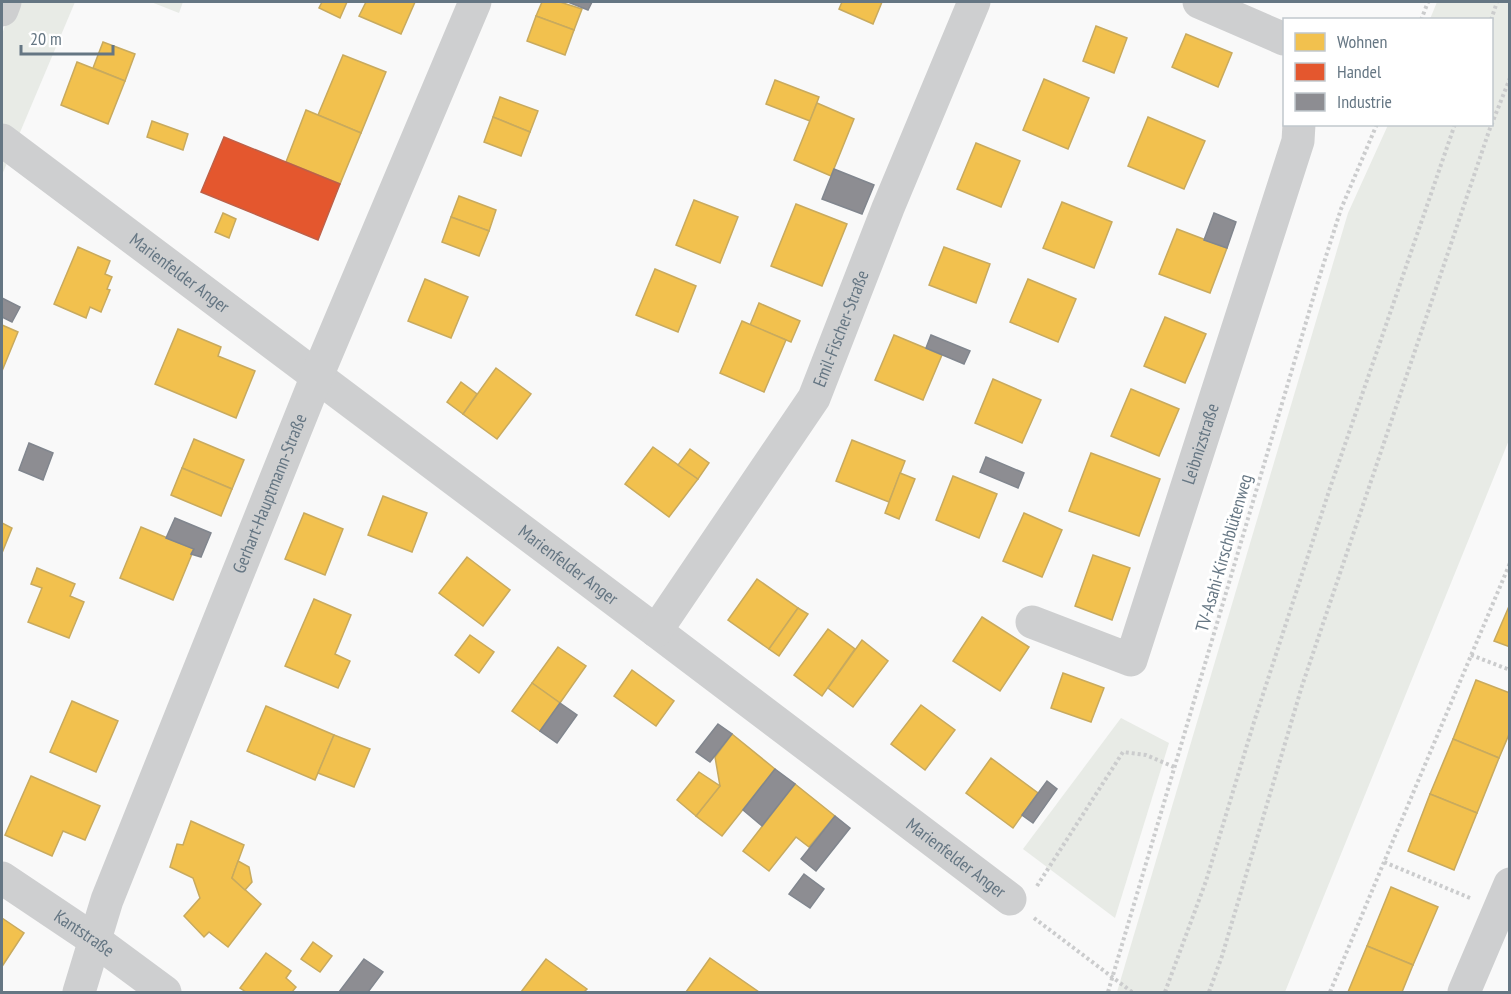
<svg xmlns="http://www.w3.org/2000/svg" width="1511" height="994" font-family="'PT Sans Narrow',sans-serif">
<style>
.green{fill:#e8ebe6}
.homes{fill:#f2c14e;stroke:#c8aa5e;stroke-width:1.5}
.shops{fill:#e4572e;stroke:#be6048;stroke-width:1.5}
.industry{fill:#8d8d92;stroke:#81868e;stroke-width:1.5}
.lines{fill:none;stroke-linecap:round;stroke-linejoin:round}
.path{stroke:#cbcccd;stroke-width:4;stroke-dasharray:3 3;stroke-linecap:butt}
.minor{stroke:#cecfd0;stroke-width:33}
.labels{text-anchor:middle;stroke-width:6;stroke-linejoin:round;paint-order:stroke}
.street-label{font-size:18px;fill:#657683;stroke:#fff}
</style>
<rect width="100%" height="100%" fill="#f9f9f9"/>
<!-- green -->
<g class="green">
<polygon points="14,2 75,2 2,175 2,34"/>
<polygon points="151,2 183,2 179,13"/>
<polygon points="1437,2 1509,2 1509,440 1285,992 1117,992 1348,213 1388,125 1492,124 1492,20 1430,19"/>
<polygon points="1121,718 1169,743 1115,918 1023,849"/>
</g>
<!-- homes -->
<g class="homes">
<polygon points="322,2 347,2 340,18 319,8"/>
<polygon points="366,2 415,2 401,34 359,16"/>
<polygon points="542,2 560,2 582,9 574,30 536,16"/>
<polygon points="842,2 882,2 873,24 839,9"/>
<polygon points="536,16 574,30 565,55 527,41"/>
<polygon points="1096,26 1127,38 1114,73 1083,61"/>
<polygon points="1186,34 1232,53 1218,87 1172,67"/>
<polygon points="103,42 135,54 125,81 93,68"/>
<polygon points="343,55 386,72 361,133 318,115"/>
<polygon points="77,62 125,81 108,124 61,105"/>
<polygon points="1044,79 1089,98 1068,149 1023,130"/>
<polygon points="775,80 819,97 810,121 766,104"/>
<polygon points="500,97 538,111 530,132 493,117"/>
<polygon points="817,103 854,119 831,176 794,160"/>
<polygon points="306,110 361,133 340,184 286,162"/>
<polygon points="493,117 530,132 521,156 484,142"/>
<polygon points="1148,117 1205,141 1184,189 1128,166"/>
<polygon points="152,121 188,134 183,150 147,137"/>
<polygon points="976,143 1020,161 1001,207 957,189"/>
<polygon points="459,196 496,210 489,231 451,217"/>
<polygon points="694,200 738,217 720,263 676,245"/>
<polygon points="1062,202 1112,222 1094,268 1043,248"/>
<polygon points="796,204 847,224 822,286 771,266"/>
<polygon points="223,213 236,219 229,238 215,232"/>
<polygon points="451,217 489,231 479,256 442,242"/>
<polygon points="1177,229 1227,248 1210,293 1159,274"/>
<polygon points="78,247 110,261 105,274 112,277 107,289 110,290 101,312 90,307 86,318 54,304"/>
<polygon points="944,247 990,264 976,303 929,285"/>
<polygon points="655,269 696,286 678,332 636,315"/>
<polygon points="425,279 468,297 451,338 408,321"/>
<polygon points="1028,279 1076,299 1058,342 1010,322"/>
<polygon points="759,303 800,321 791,342 750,325"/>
<polygon points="1165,317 1206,334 1185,383 1144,366"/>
<polygon points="742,321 786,340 764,392 720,373"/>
<polygon points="2,325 18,332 2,371"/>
<polygon points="178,329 221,347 218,356 255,371 236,418 155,384"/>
<polygon points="894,335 942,355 923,400 875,380"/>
<polygon points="496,368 531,394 497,439 463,414"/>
<polygon points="993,379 1041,400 1022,443 975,423"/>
<polygon points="461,382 477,394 463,414 447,402"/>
<polygon points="1131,389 1179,409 1159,456 1111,436"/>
<polygon points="194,439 244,460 232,489 182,468"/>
<polygon points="852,440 905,461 889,502 836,481"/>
<polygon points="653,447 698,479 669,517 625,484"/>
<polygon points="690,449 709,463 698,479 678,465"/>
<polygon points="1091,453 1160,479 1139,536 1069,511"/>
<polygon points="182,468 232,489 221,516 171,495"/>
<polygon points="900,473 915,479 899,519 885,513"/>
<polygon points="953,476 997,494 979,538 936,520"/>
<polygon points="383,496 427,513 412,552 368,535"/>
<polygon points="304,513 343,529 325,575 285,559"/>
<polygon points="1024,513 1062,530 1042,577 1003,561"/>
<polygon points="2,523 12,528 2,553"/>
<polygon points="141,527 194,549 173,600 120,578"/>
<polygon points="1093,555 1130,568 1112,620 1075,606"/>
<polygon points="467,557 510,590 483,626 439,593"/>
<polygon points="37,568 75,584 70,596 84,602 69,638 28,622 42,588 31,584"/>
<polygon points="757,579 798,608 769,649 728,620"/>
<polygon points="314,599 351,615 335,654 350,661 338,688 285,666"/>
<polygon points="1510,604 1510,647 1494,641"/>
<polygon points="798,608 808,614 779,656 769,649"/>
<polygon points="982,617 1029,647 1000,691 953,661"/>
<polygon points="828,629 855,649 822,696 794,675"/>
<polygon points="470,635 494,652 479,673 455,655"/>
<polygon points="862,640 888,661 853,707 828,688"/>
<polygon points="558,647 586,666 560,703 532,683"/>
<polygon points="632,670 674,701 656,726 614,696"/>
<polygon points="1063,673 1104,688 1091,722 1051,708"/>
<polygon points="1476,680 1510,693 1510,732 1499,758 1453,739"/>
<polygon points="532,683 560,703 540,731 512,711"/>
<polygon points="72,701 118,721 96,772 50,752"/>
<polygon points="921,705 955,730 925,770 891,744"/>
<polygon points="266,706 334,735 315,780 247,751"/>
<polygon points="732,734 775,769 722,836 696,816 720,786 715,757"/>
<polygon points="334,735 370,749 354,787 318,773"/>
<polygon points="1453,739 1499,758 1477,813 1430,794"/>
<polygon points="991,758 1038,793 1013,828 966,793"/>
<polygon points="699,772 720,786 696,816 677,800"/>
<polygon points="31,776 100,806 85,840 63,831 52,856 5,835"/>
<polygon points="795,784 835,816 809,847 796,837 769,871 743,851"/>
<polygon points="1430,794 1477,813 1454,870 1408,851"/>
<polygon points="191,821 244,845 232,878 261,904 228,947 209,932 204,937 184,916 200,898 193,878 170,867 177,844 183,845"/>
<polygon points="238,861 249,867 252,882 245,890 232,878"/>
<polygon points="1391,887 1438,907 1413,965 1367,946"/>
<polygon points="2,918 24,933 3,965 2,964"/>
<polygon points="313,942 332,956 320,972 301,959"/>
<polygon points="1367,946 1413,965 1402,992 1348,992"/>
<polygon points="266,953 291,971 286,978 296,987 292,992 246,992 240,988"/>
<polygon points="710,958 759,992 686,992"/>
<polygon points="546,959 587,989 584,992 521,992"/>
</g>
<!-- shops -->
<polygon class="shops" points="224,137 340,184 318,240 201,192"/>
<!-- industry -->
<g class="industry">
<polygon points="568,2 592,2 588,10"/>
<polygon points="834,169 874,185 862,214 822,199"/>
<polygon points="1214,213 1236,222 1227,248 1204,240"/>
<polygon points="2,298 20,307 12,322 2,317"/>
<polygon points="931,335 970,351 964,364 926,348"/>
<polygon points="29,443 53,453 43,480 19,470"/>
<polygon points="986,457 1024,473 1018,488 980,472"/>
<polygon points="175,518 211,533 201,557 191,554 194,549 166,538"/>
<polygon points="560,703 577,715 557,743 540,731"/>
<polygon points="718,724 732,734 710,762 696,752"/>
<polygon points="775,769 795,784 762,826 743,810"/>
<polygon points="1047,781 1057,789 1033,823 1022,815"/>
<polygon points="835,816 850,828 816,871 801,859"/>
<polygon points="804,874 824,889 810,908 789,894"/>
<polygon points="364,959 383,972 368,992 339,992"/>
</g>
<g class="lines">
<!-- path -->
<g class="path">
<polyline points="1421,20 1428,2"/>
<polyline points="1491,20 1497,2"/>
<polyline points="1471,655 1510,670"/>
<polyline points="1037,886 1123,752 1146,755 1174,767"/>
<polyline points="1470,898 1384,862 1510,563"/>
<polyline points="1034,918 1132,992"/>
<polyline points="1108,992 1320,275 1341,209 1377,124"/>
<polyline points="1165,992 1206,881 1254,722 1330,488 1455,124"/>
<polyline points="1209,992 1222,956 1302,686 1489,131 1510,78"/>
<polyline points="1330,992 1384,862"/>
</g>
<!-- minor -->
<g class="minor">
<polyline points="1199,2 1284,39"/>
<polyline points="2,10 5,2"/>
<path id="s1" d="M2,140L656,631L1010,899"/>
<path id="s2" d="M1032,622L1131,660L1298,141L1299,124"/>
<path id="s3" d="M656,631L814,398L888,208L974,2"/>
<path id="s4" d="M2,878L96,941L165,992"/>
<path id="s5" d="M79,992L107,900L317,376L475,2"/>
<polyline points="1464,992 1510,884"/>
</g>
</g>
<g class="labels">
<!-- street labels -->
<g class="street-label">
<text dy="6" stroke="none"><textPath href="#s1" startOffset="222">Marienfelder Anger</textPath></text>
<text dy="6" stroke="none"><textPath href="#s3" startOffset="356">Emil-Fischer-Straße</textPath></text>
<text dy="6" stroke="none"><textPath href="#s2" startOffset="333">Leibnizstraße</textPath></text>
<text dy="6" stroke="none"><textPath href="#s5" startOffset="534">Gerhart-Hauptmann-Straße</textPath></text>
<text transform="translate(1224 553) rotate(-74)" y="6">TV-Asahi-Kirschblütenweg</text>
<text dy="6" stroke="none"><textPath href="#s1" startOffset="708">Marienfelder Anger</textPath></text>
<text dy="6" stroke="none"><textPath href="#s1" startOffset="1194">Marienfelder Anger</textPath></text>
<text dy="6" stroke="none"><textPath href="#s4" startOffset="99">Kantstraße</textPath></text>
</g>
</g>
<!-- border -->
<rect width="1511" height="994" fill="none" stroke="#657683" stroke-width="6"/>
<!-- legend -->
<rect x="1283" y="18" width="210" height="108" fill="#ffffff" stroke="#c1c8cd" stroke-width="1.5"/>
<rect x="1295" y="33" width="30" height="18" fill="#f2c14e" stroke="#c1c8cd" stroke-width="1.5"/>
<text x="1337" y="48" font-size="18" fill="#657683">Wohnen</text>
<rect x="1295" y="63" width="30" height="18" fill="#e4572e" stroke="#c1c8cd" stroke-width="1.5"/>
<text x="1337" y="78" font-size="18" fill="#657683">Handel</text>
<rect x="1295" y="93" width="30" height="18" fill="#8d8d92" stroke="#c1c8cd" stroke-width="1.5"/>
<text x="1337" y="108" font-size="18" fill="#657683">Industrie</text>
<!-- scale -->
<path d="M21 45v9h92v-9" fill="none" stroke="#657683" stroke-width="3"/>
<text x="30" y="45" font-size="18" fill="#657683" stroke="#ffffff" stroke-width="4.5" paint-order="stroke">20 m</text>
</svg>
